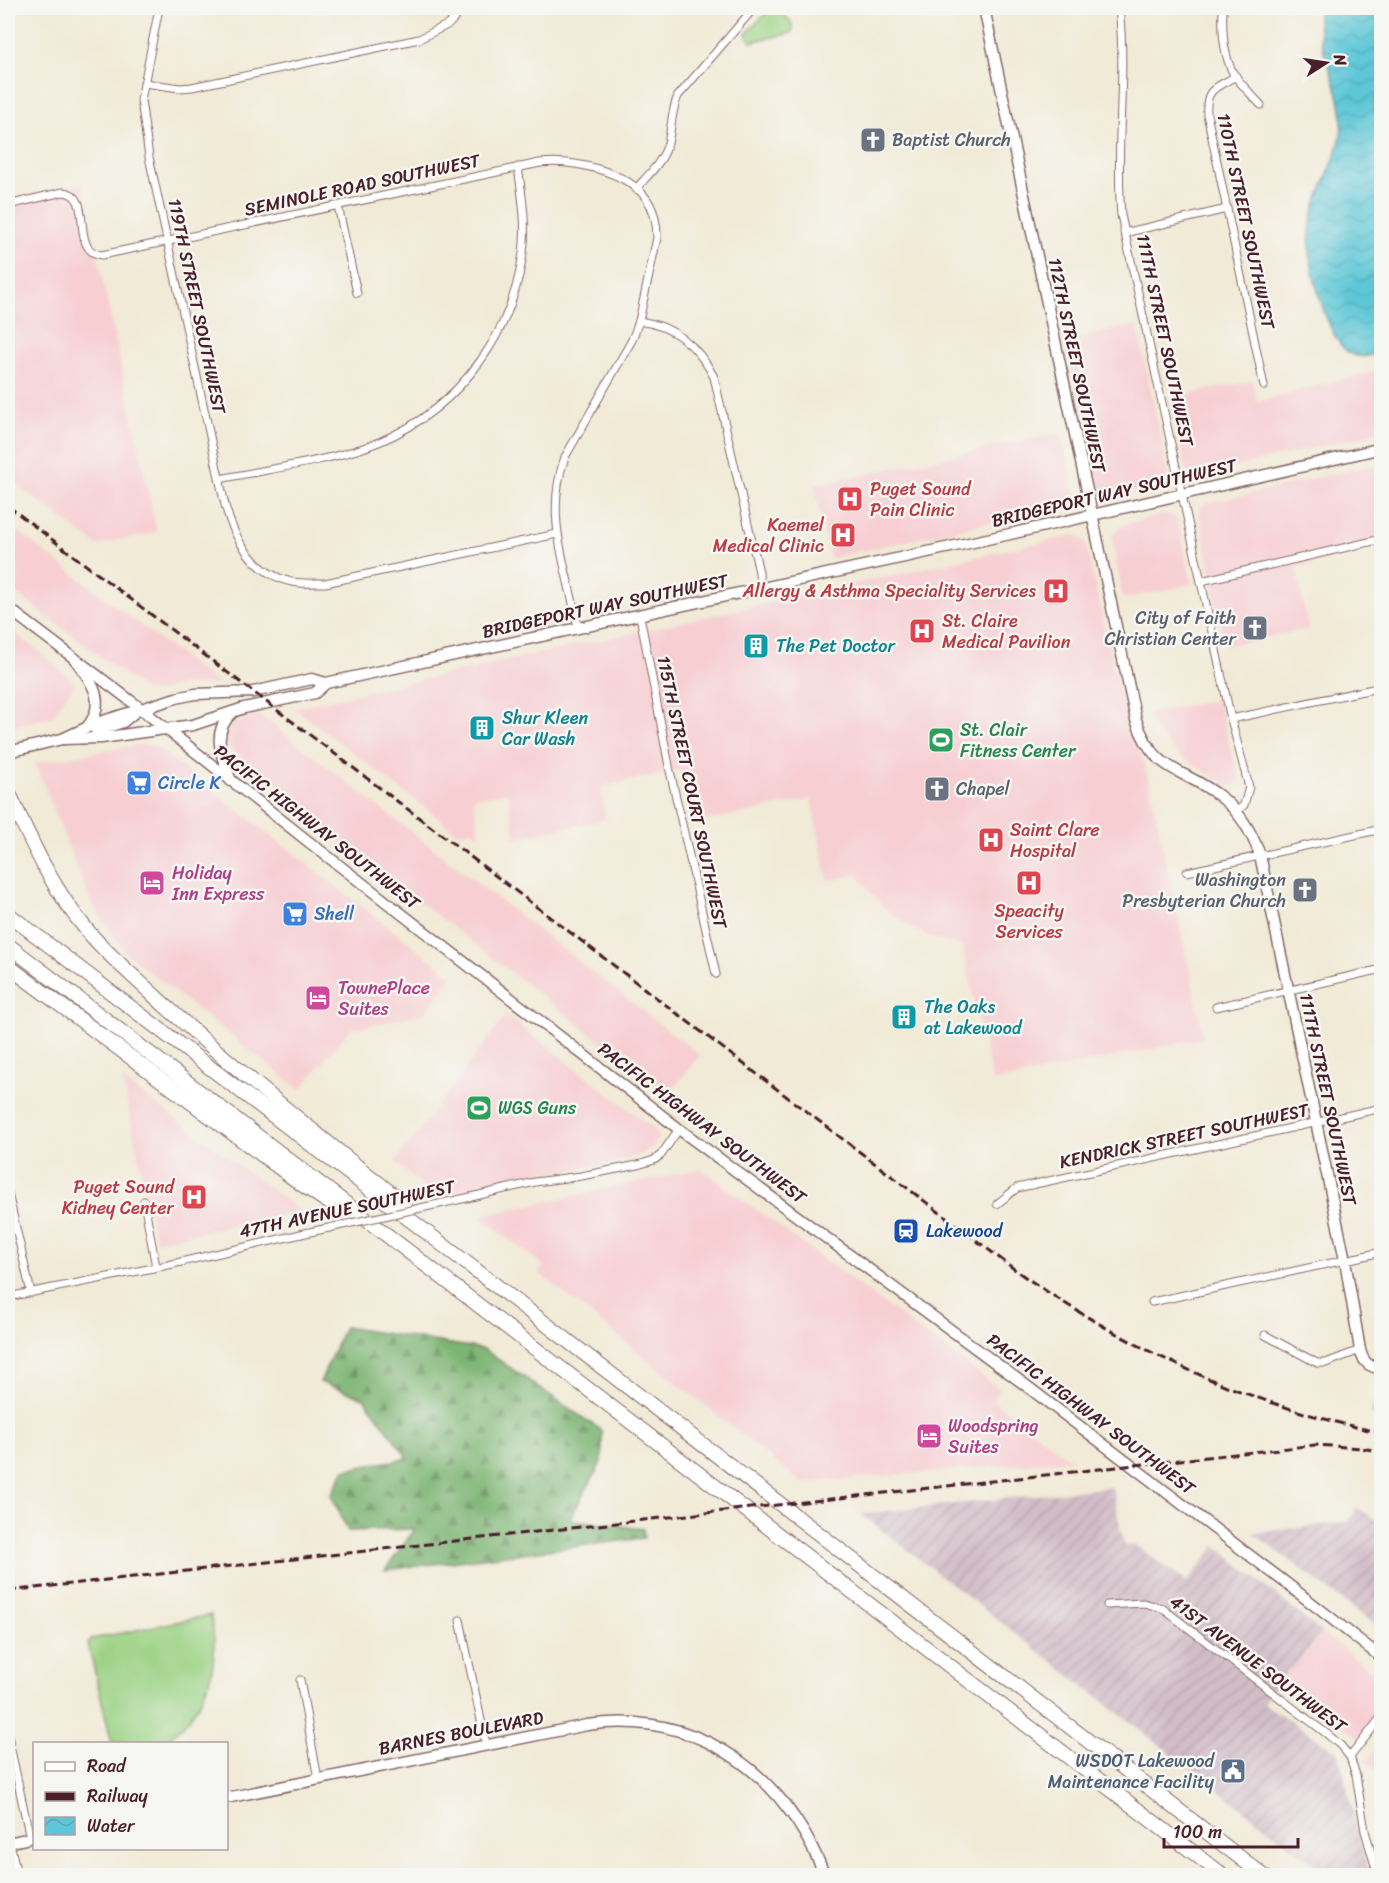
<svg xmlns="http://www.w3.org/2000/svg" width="1389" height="1883" font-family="Sriracha,sans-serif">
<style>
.built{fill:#f7cfd3}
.industrial{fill:url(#industrial-furrows)}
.forest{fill:url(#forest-firs);stroke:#636a4e;stroke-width:1.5}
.garden{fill:#9bd284;stroke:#727858;stroke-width:1.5}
.water{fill:url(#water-waves);stroke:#547381;stroke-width:1.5}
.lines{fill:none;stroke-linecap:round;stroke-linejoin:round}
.street-casing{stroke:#846667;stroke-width:9}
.secondary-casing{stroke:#846667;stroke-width:13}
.primary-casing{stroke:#846667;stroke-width:13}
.highway-casing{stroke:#846667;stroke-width:16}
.street{stroke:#fff;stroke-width:7}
.secondary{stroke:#fff;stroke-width:10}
.primary{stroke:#fff;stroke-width:10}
.highway{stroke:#fff;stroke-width:14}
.rail{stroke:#4a1f2b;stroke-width:3;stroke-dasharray:9 4.5;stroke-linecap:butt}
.street-bridge-casing{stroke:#846667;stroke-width:9;stroke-linecap:butt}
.street-bridge{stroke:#fff;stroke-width:7}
.labels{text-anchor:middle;stroke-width:5;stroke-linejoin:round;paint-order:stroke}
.worship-label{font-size:18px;fill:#5b616d;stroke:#f6f6f2;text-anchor:start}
.street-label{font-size:18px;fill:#4a1f2b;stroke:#f6f6f2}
.health-label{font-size:18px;fill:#be3a42;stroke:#f6f6f2;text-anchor:start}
.culture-label{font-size:18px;fill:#0d838f;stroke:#f6f6f2;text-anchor:start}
.leisure-label{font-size:18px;fill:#27864d;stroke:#f6f6f2;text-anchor:start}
.shop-label{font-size:18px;fill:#366cbe;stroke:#f6f6f2;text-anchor:start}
.hotel-label{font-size:18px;fill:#b23c85;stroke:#f6f6f2;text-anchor:start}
.transit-label{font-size:18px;fill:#164399;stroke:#f6f6f2;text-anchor:start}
.service-label{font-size:18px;fill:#4e5e75;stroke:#f6f6f2;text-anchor:end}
</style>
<defs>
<pattern id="industrial-furrows" width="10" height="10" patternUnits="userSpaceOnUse" patternTransform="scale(1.5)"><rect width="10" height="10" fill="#d2bdc7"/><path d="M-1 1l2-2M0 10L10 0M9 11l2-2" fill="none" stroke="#b6a2ab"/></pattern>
<pattern id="forest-firs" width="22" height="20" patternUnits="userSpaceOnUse" patternTransform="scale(1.5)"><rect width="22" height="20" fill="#7cb472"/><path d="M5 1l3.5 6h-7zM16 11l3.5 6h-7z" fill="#68925e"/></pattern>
<pattern id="water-waves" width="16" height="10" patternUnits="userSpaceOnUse" patternTransform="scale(1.5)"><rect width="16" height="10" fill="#5dc7d7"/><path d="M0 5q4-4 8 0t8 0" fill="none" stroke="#52aab9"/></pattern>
</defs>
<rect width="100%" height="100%" fill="#f6f6f2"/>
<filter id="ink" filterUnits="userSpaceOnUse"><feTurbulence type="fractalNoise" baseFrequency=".0167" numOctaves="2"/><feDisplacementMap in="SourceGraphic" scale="12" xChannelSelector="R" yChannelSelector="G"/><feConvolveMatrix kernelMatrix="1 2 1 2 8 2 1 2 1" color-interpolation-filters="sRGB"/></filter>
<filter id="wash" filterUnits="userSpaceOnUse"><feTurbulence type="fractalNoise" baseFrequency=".008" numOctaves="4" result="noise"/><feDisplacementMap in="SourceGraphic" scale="24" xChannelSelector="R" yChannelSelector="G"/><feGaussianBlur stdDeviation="1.35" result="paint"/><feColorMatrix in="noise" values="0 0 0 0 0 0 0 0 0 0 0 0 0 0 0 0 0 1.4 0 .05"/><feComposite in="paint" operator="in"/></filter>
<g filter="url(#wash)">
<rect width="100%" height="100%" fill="#f1ead6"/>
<!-- built -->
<g class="built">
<polygon points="82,184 157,532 97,545 8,478 8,199"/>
<polygon points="1137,325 1168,475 1163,484 1110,496 1104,494 1099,486 1064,341"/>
<polygon points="1381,369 1381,432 1197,476 1190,475 1186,471 1170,398 1252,381 1257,402"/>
<polygon points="1061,433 1074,493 1068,505 830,558 814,485"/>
<polygon points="1381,463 1381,545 1296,567 1308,629 1225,646 1199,514 1201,508 1205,504"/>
<polygon points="1164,514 1172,515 1178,520 1192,584 1123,599 1112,539 1113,534 1122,525"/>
<polygon points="8,524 218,684 181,685 155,692 146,690 8,588"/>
<polygon points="1075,535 1085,541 1123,706 1147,773 1204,1038 993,1082 962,946 933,938 914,929 890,913 872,895 858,874 828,881 811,799 692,824 680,770 600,787 606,819 515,838 508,793 473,798 480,836 471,830 458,833 294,708"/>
<polygon points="8,627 37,650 75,683 52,717 10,727 8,723"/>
<polygon points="1218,699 1225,730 1239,778 1238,783 1234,786 1228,786 1178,755 1158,733 1148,714"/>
<polygon points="260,715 700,1055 669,1094 325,829 308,808 231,750 227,743 226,735 231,724 235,721"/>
<polygon points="144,744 156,747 452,976 425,1013 349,1030 300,1090 127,954 91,903 35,763"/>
<polygon points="506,1015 657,1131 657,1141 653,1147 643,1154 627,1160 435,1196 395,1162"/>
<polygon points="122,1079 300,1211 156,1241"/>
<polygon points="701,1169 1000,1389 992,1400 1071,1460 802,1483 539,1273 544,1266 479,1216"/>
<polygon points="1321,1632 1377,1675 1381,1682 1381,1707 1359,1738 1298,1693 1294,1698 1277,1685 1289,1668 1293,1670"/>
<polygon points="1381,1741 1381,1775 1367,1762"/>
</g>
<!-- industrial -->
<g class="industrial">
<polygon points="1381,1383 1381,1417 1370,1414"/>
<polygon points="1112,1487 1124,1546 1135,1545 1187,1582 1216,1546 1321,1632 1292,1670 1289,1668 1263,1703 1338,1752 1369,1875 1328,1875 861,1514"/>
<polygon points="1357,1508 1381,1523 1381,1629 1253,1533 1347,1522"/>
</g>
<!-- forest -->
<polygon class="forest" points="344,1327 483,1349 602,1431 602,1461 570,1519 643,1529 644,1538 385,1570 415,1529 348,1531 331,1495 344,1470 408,1458 364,1398 320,1382"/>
<!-- garden -->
<g class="garden">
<polygon points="770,8 778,8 791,22 793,30 791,33 751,42 746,34"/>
<path d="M211,1615C212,1629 216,1644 214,1658C210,1692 191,1724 162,1743H112L88,1644L92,1639Z"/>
</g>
<!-- water -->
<path class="water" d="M1319,8H1381V90L1375,99L1374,107L1382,142L1381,352C1372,356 1361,359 1351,354C1330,344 1314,282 1311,260C1309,247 1309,232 1312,219C1318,187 1341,157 1342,124C1343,84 1313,48 1319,8Z"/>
</g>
<g filter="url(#ink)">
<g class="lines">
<!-- street casing -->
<g class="street-casing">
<g id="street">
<path d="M159,8L141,100L149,157L225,505C234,540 255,574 292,582C303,584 315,583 325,583L557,534"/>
<path d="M1119,8C1127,76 1115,145 1121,215L1231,719L1249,787L1244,805L1236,812"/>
<path d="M1223,8C1222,28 1223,54 1233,73C1240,84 1252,95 1261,105"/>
<path d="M1236,76C1216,88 1205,88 1207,114L1264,386"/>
<polyline points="144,83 180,88 192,87 419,39 449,24 464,8"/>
<path d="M636,189C648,175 663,162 668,143C672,127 671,111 678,96L754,8"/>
<path d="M8,205L63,192C96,194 68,252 102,255L540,163C572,159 626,171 646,198C655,210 657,224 657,238L639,321L632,340L565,457C543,519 568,568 578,628"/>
<polyline points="338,206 357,293"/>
<polyline points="1124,233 1227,209"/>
<path d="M639,321C675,326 698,346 714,377L759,572L760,589"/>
<path d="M220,479C267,469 318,463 363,448C449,419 511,343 523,253C527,224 522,196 518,167"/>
<polyline points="1201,581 1382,539"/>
<polyline points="640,616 670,771 716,974"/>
<polyline points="1231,719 1382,687"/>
<polyline points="1187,872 1382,829"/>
<polyline points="1216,1007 1382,969"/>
<polyline points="8,1193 31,1293"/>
<polyline points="471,1197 535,1182 581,1176 638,1165 654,1160 661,1155 679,1129"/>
<polyline points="144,1201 156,1267"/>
<polyline points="997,1204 1017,1188 1382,1108"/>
<polyline points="8,1297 168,1265 301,1234"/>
<polyline points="1152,1302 1382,1252"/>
<polyline points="1265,1335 1317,1363 1326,1363 1360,1350"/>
<polyline points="1107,1605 1144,1603 1162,1608 1327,1734 1340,1745 1350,1757"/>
<polyline points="460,1620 486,1744"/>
<polyline points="300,1680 318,1779"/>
<polyline points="8,1736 30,1838"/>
<polyline points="10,1842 17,1876"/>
<polyline points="1378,1876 1365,1831 1356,1775 1350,1757 1382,1716"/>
</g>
</g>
<!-- secondary casing -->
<g class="secondary-casing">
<g id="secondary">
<path d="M984,8L1136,720C1156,776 1182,766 1222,798C1241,813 1252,833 1260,855L1345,1260L1360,1350C1363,1362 1369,1368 1382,1368"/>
<polyline points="8,608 140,708 309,842 679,1129 1024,1384 1286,1583 1382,1658"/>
<path d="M226,1798L587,1725C698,1709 785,1774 825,1876"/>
<polyline points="8,1843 34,1837"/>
</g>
</g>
<!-- primary casing -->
<g class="primary-casing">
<g id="primary">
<path d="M74,658C90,679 108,701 88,726"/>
<polyline points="96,731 123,722 135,712"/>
<polyline points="62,739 97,723 176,698 195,694 253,692 312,679 326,683 1010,534 1382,448"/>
<polyline points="8,752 62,739 101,738 193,725 244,708 315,693 326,683"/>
<path d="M231,781C222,757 210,732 233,712"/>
</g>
</g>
<!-- highway casing -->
<g class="highway-casing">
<g id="highway">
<path d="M8,791C30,839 52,889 86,929C108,956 136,978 161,1002C235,1069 313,1132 392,1194L405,1208"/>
<polyline points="8,914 434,1238 1264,1876"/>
<polyline points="8,945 1224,1876"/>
<polyline points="8,966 300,1183 346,1214"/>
</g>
</g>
<!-- street -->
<use href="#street" class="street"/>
<!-- secondary -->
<use href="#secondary" class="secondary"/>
<!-- primary -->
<use href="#primary" class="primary"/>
<!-- highway -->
<use href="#highway" class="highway"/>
<!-- rail -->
<g class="rail">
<path d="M8,506L1018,1272C1131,1351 1247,1404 1382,1433"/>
<polyline points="8,1591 1315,1445 1362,1448 1382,1452"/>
</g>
<!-- street-bridge casing -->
<g class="street-bridge-casing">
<polyline id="street-bridge" points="301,1234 471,1197"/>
</g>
<!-- street-bridge -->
<use href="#street-bridge" class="street-bridge"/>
</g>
</g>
<!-- icons -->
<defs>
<g id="church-square" transform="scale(1.35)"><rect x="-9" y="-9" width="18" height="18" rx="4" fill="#6b7280" stroke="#f6f6f2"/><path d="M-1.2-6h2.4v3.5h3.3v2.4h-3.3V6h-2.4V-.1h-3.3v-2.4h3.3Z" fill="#fff"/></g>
<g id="hospital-square" transform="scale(1.35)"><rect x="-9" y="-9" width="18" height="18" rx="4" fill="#e0444e" stroke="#f6f6f2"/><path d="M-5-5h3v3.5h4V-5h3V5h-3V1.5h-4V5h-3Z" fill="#fff"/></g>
<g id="building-square" transform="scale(1.35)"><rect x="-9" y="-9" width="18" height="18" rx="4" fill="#0f9aa8" stroke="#f6f6f2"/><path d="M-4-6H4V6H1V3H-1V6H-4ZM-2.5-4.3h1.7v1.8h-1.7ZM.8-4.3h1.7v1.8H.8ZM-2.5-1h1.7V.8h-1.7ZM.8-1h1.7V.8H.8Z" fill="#fff"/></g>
<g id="stadium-square" transform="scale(1.35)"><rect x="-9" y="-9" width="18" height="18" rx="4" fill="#2e9e5b" stroke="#f6f6f2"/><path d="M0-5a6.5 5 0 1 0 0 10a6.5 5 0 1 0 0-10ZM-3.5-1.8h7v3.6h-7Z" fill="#fff"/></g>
<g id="supermarket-square" transform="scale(1.35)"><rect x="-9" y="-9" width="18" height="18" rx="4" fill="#3f7fe0" stroke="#f6f6f2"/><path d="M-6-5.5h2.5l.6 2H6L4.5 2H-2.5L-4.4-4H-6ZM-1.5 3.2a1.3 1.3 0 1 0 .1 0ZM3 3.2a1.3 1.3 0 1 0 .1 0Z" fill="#fff"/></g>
<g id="hotel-square" transform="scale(1.35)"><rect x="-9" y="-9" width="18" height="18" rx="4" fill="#d1479c" stroke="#f6f6f2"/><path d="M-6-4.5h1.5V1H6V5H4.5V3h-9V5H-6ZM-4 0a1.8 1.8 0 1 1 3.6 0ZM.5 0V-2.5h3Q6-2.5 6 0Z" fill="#fff"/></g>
<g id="station-square" transform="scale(1.35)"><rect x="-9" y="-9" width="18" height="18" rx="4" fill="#1a4fb4" stroke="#f6f6f2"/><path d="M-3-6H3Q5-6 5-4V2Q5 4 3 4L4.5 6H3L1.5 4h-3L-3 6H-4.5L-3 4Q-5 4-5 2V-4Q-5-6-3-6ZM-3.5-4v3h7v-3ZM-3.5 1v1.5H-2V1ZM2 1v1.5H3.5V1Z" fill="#fff"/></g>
<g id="civic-square" transform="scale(1.35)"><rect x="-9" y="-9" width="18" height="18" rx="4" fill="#5c6f8a" stroke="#f6f6f2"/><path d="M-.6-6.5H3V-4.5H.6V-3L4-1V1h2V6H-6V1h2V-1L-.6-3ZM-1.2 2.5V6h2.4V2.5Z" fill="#fff"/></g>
</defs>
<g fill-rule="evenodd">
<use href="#church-square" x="873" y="140"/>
<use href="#hospital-square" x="850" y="499"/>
<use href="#hospital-square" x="843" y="535"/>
<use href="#hospital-square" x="1056" y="591"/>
<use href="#church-square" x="1255" y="628"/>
<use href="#hospital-square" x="922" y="631"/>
<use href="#building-square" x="756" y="646"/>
<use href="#building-square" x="482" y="728"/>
<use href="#stadium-square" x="941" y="740"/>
<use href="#supermarket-square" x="139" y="783"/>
<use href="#church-square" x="937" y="789"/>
<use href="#hospital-square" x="991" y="840"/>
<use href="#hotel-square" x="152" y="883"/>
<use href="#hospital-square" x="1029" y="883"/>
<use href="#church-square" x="1305" y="890"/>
<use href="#supermarket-square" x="295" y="914"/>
<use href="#hotel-square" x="318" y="998"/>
<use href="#building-square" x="904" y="1017"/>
<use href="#stadium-square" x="479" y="1108"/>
<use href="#hospital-square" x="194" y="1197"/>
<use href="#station-square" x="906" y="1231"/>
<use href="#hotel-square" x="929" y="1436"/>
<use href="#civic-square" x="1233" y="1771"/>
</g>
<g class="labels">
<!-- worship labels -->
<g class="worship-label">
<text x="892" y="146">Baptist Church</text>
<text x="1236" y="624" text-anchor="end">City of Faith<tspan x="1236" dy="21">Christian Center</tspan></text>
<text x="956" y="795">Chapel</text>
<text x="1286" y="886" text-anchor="end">Washington<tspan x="1286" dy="21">Presbyterian Church</tspan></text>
</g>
<!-- street labels -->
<g class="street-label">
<text transform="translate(362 185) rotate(-12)" y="6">SEMINOLE ROAD SOUTHWEST</text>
<text transform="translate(1246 221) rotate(78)" y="6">110TH STREET SOUTHWEST</text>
<text transform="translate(197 306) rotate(78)" y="6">119TH STREET SOUTHWEST</text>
<text transform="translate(1165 340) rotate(78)" y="6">111TH STREET SOUTHWEST</text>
<text transform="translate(1077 365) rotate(78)" y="6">112TH STREET SOUTHWEST</text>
<text transform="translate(1114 493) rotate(-13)" y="6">BRIDGEPORT WAY SOUTHWEST</text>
<text transform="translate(605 606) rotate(-12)" y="6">BRIDGEPORT WAY SOUTHWEST</text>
<text transform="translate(692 792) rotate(78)" y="6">115TH STREET COURT SOUTHWEST</text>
<text transform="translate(317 827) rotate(38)" y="6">PACIFIC HIGHWAY SOUTHWEST</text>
<text transform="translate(1328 1099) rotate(78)" y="6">111TH STREET SOUTHWEST</text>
<text transform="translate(702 1123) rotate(37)" y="6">PACIFIC HIGHWAY SOUTHWEST</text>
<text transform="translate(1184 1136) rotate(-12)" y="6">KENDRICK STREET SOUTHWEST</text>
<text transform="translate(347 1209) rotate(-12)" y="6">47TH AVENUE SOUTHWEST</text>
<text transform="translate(1091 1414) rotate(37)" y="6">PACIFIC HIGHWAY SOUTHWEST</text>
<text transform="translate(1258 1664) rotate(37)" y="6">41ST AVENUE SOUTHWEST</text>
<text transform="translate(461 1733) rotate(-11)" y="6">BARNES BOULEVARD</text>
</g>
<!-- health labels -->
<g class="health-label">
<text x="870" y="495">Puget Sound<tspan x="870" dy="21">Pain Clinic</tspan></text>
<text x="824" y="531" text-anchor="end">Kaemel<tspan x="824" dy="21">Medical Clinic</tspan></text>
<text x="1036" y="597" text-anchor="end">Allergy &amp; Asthma Speciality Services</text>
<text x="942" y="627">St. Claire<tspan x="942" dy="21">Medical Pavilion</tspan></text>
<text x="1010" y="836">Saint Clare<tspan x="1010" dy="21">Hospital</tspan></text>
<text x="1029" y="917" text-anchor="middle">Speacity<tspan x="1029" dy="21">Services</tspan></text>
<text x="174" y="1193" text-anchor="end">Puget Sound<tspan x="174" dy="21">Kidney Center</tspan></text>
</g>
<!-- culture labels -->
<g class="culture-label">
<text x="776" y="652">The Pet Doctor</text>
<text x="502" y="724">Shur Kleen<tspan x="502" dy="21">Car Wash</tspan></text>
<text x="924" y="1013">The Oaks<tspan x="924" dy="21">at Lakewood</tspan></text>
</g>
<!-- leisure labels -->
<g class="leisure-label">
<text x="960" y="736">St. Clair<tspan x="960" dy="21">Fitness Center</tspan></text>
<text x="498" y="1114">WGS Guns</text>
</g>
<!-- shop labels -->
<g class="shop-label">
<text x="158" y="789">Circle K</text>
<text x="314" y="920">Shell</text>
</g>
<!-- hotel labels -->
<g class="hotel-label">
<text x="172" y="879">Holiday<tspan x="172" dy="21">Inn Express</tspan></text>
<text x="338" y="994">TownePlace<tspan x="338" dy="21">Suites</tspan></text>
<text x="948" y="1432">Woodspring<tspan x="948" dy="21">Suites</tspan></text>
</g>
<!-- transit labels -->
<g class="transit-label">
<text x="926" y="1237">Lakewood</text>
</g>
<!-- service labels -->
<g class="service-label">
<text x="1214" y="1767">WSDOT Lakewood<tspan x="1214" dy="21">Maintenance Facility</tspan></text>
</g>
</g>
<!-- margin -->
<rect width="1389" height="1883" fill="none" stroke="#f6f6f2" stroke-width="30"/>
<!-- legend -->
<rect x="33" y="1742" width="195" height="108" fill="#f6f6f2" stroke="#b1a0a2" stroke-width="1.5"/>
<rect x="45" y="1762" width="30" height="9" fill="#ffffff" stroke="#b1a0a2" stroke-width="1.5"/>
<text x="87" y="1772" font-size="18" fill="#4a1f2b">Road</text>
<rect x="45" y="1792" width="30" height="9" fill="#4a1f2b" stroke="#b1a0a2" stroke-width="1.5"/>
<text x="87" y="1802" font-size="18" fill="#4a1f2b">Railway</text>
<rect x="45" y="1817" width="30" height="18" fill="url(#water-waves)" stroke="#b1a0a2" stroke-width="1.5"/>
<text x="87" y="1832" font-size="18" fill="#4a1f2b">Water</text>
<!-- north arrow -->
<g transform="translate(1326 63) rotate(78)" stroke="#f6f6f2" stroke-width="4.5" paint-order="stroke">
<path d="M0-4.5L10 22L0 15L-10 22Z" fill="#4a1f2b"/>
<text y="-9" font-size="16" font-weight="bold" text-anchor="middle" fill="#4a1f2b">N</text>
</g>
<!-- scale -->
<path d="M1164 1838v9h134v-9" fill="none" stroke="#4a1f2b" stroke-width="3"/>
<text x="1173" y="1838" font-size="18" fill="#4a1f2b" stroke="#f6f6f2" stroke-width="4.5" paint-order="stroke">100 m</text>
</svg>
